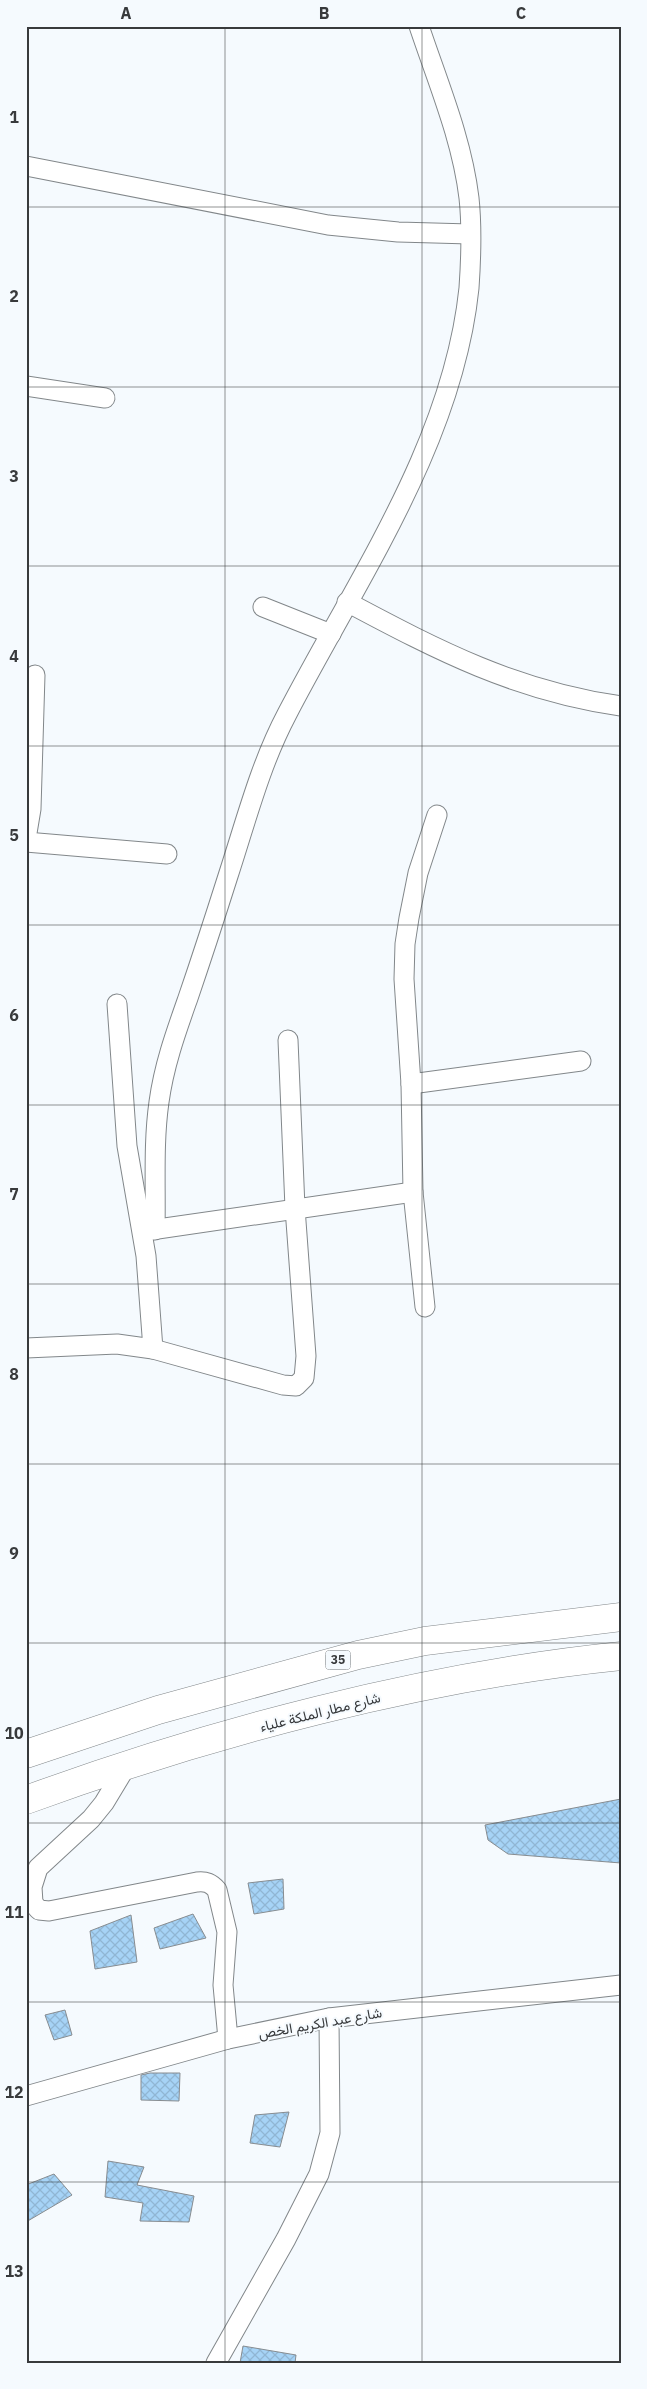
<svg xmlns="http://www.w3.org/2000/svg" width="647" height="2389" font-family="'IBM Plex Sans',Vazirmatn,sans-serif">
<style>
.building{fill:url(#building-cross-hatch);stroke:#878c90}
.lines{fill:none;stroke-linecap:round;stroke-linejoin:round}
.minor-casing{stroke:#82878a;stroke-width:21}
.motorway-casing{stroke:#82878a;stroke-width:29}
.minor{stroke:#fff;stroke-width:19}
.motorway{stroke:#fff;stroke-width:28}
.grid{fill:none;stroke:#383a3c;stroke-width:1;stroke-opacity:0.55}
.labels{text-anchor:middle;stroke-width:4;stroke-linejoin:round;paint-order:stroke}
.shield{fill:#f5fafe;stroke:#717476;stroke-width:1}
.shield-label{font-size:12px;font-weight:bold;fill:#383a3c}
.street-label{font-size:14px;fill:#383a3c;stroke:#f5fafe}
.neatline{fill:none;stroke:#383a3c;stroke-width:2}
.grid-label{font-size:16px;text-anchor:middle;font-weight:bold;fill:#383a3c}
</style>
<defs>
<pattern id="building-cross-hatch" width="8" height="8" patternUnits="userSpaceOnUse" patternTransform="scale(1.25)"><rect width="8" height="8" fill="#a6d3f6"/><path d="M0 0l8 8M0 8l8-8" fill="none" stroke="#90b6d4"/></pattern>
</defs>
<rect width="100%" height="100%" fill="#f5fafe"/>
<!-- building -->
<g class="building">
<polygon points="621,1799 621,1863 508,1854 488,1840 485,1825"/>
<polygon points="283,1879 284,1909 254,1914 248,1883"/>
<polygon points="193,1914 206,1938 160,1949 154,1928"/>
<polygon points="131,1915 137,1962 95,1969 90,1931"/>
<polygon points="65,2010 72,2035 54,2040 45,2015"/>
<polygon points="150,2073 180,2073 179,2101 141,2100 141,2075"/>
<polygon points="289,2112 280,2147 250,2143 255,2115"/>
<polygon points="108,2161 144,2167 137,2185 194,2196 189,2222 140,2221 143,2203 105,2197"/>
<polygon points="54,2174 72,2195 26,2222 26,2185"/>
<polygon points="243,2346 296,2355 295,2363 240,2363"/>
</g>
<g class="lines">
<!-- minor casing -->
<g class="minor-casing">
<g id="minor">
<polyline points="26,166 328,225 398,232 470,234"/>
<polyline points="26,386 105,398"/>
<path d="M347,602C439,651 516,691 621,706"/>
<polyline points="263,607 331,634"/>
<polyline points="26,839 31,809 35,675"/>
<polyline points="26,842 167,854"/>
<polyline points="411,1084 581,1061"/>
<path d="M155,1230C156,1187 153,1144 159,1102C164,1065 176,1032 188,998C202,957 215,917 228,876C246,821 260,765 287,714C357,579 453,443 469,288C471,259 472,226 469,198C462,139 438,83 419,26"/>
<polyline points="144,1231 413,1192"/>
<polyline points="425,1307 413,1192 411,1084 404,979 405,944 409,918 418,873 437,815"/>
<polyline points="26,1348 117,1344 153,1349 146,1256 127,1146 117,1004"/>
<polyline points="153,1349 283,1385 296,1386 304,1378 306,1356 295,1208 288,1040"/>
<path d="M127,1765L104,1803L91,1819L38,1868L32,1887L33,1903L39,1910L49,1911L197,1882C206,1881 211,1883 217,1890L227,1932L223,1985L228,2039"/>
<polyline points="26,2096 228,2039 329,2018 621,1985"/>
<polyline points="216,2363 286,2239 319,2174 330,2133 329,2018"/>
</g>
</g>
<!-- motorway casing -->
<g class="motorway-casing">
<g id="motorway">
<polyline points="26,1754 158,1710 358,1655 425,1641 621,1617"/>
<path d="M26,1800C212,1732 424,1676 621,1656"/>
</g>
</g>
<!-- minor -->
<use href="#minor" class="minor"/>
<!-- motorway -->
<use href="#motorway" class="motorway"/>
</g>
<!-- grid -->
<path class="grid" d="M225,26V2363M422,26V2363M26,207H621M26,387H621M26,566H621M26,746H621M26,925H621M26,1105H621M26,1284H621M26,1464H621M26,1643H621M26,1823H621M26,2002H621M26,2182H621"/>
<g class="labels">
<!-- shield labels -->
<rect class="shield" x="325.5" y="1650.5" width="25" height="19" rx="4"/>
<g class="shield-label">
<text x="338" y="1664">35</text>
</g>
<!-- street labels -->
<g class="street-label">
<text transform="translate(320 1712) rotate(-14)" y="5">شارع مطار الملكة علياء</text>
<text transform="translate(320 2023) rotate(-10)" y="5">شارع عبد الكريم الخص</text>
</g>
</g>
<!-- border -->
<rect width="647" height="2389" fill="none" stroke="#f5fafe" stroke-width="55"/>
<rect x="28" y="28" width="592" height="2334" class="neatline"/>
<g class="grid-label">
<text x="126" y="19">A</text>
<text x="324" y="19">B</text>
<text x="521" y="19">C</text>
<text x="14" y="123">1</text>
<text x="14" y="302">2</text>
<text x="14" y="482">3</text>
<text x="14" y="662">4</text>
<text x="14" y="841">5</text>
<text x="14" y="1021">6</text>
<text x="14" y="1200">7</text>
<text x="14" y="1380">8</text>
<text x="14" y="1559">9</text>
<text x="14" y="1739">10</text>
<text x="14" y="1918">11</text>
<text x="14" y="2098">12</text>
<text x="14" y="2277">13</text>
</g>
</svg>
